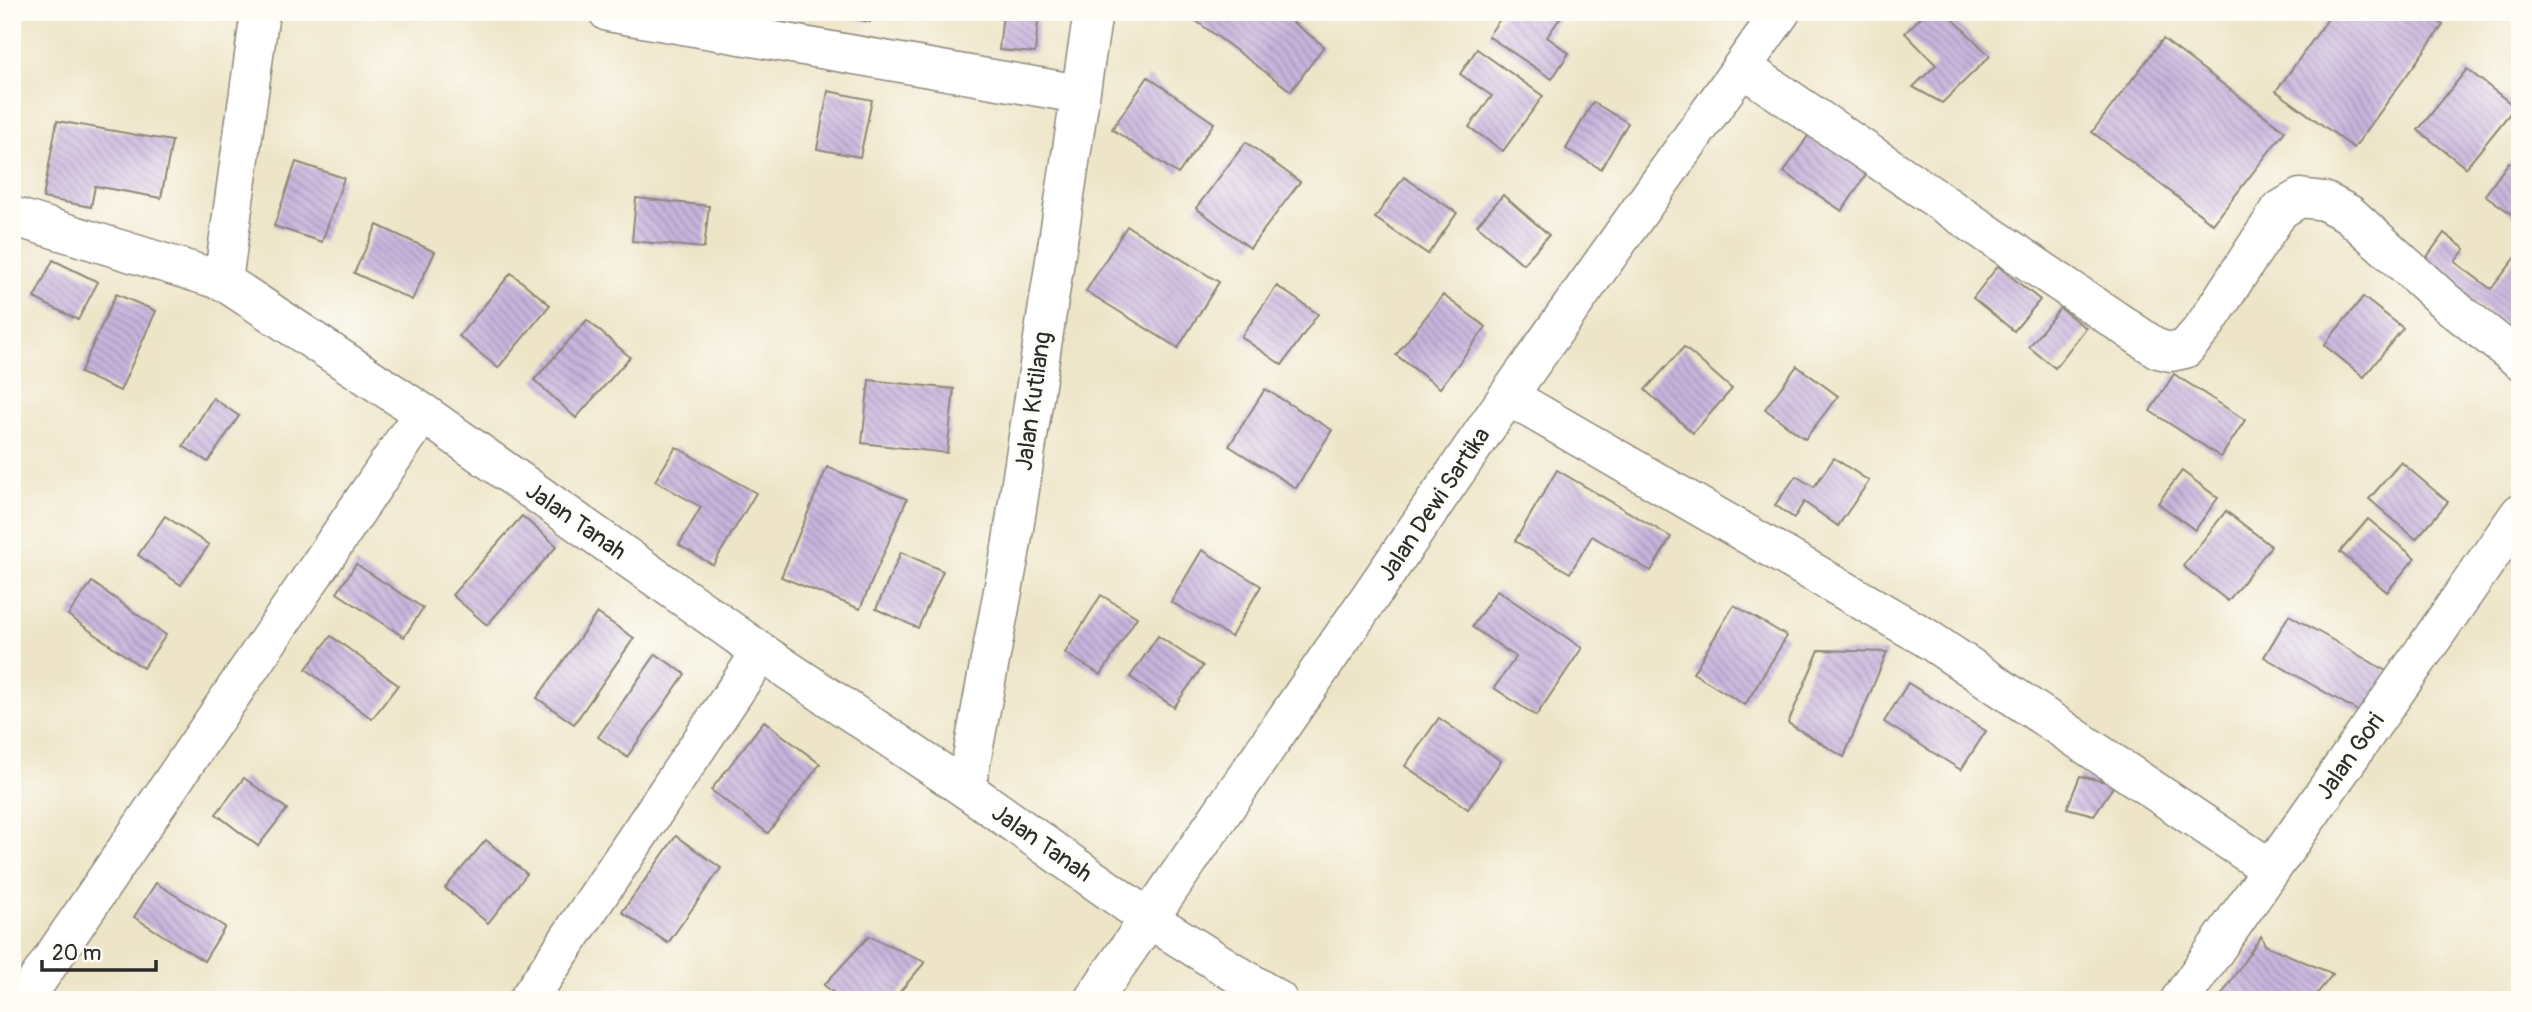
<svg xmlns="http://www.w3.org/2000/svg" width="2532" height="1012" font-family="Pangolin,sans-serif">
  <defs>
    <pattern id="building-back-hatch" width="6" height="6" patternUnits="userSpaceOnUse" patternTransform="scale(1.75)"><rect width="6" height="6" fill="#c9b4dd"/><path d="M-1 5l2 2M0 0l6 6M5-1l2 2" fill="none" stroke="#a393b3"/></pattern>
  </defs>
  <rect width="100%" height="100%" fill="#fdfcf7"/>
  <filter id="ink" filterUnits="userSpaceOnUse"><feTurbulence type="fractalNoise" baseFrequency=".0143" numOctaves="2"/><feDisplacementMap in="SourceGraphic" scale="14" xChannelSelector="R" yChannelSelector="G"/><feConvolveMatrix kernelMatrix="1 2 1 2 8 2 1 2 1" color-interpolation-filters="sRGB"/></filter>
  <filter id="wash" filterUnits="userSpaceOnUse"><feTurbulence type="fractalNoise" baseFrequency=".00686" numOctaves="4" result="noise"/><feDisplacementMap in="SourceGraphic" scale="28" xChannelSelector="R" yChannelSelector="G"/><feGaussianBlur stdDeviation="1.57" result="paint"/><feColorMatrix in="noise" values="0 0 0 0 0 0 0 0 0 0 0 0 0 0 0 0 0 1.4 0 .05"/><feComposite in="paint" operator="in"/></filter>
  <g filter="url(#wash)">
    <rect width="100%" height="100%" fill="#eee5c8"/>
    <g id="blocks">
      <g fill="url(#building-back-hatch)">
        <path d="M835,12H872L870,22L834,15Z"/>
        <path d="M1003,12H1039L1035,53L999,50Z"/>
        <path d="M1184,12H1279L1324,46L1291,91Z"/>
        <path d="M1505,12H1523L1529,16L1532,12H1564L1547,37L1569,53L1552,79L1488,36Z"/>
        <path d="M1926,12H1946L1990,56L1942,103L1913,87L1936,65L1905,33Z"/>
        <path d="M2333,12H2424L2443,25L2354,148L2276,91Z"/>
        <path d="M2163,39L2285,131L2213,224L2092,132Z"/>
        <path d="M1477,49L1543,96L1503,151L1469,127L1492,96L1460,74Z"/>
        <path d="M2467,69L2515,107L2466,168L2418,130Z"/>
        <path d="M1148,77L1214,123L1178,174L1112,129Z"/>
        <path d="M828,91L872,100L860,157L817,149Z"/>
        <path d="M1593,102L1628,123L1601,169L1566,149Z"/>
        <path d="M57,121L172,141L161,198L95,186L91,207L43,198Z"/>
        <path d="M1810,133L1868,172L1842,211L1784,172Z"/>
        <path d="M1246,142L1300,182L1250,248L1196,208Z"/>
        <path d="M296,162L344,178L322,242L274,226Z"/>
        <path d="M2509,162L2520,170V220L2485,195Z"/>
        <path d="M1404,177L1457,213L1428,254L1375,218Z"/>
        <path d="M1503,195L1549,235L1523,264L1477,225Z"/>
        <path d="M636,198L709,206L704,248L632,241Z"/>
        <path d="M377,225L435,252L412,300L354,273Z"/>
        <path d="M1127,226L1219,282L1178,348L1086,291Z"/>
        <path d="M2444,233L2465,249L2455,262L2491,289L2520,252V314L2509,328L2422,264Z"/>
        <path d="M53,260L98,282L78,320L34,298Z"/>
        <path d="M1998,266L2040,300L2014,331L1973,298Z"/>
        <path d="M511,273L550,305L498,368L459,336Z"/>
        <path d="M1277,286L1318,314L1282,365L1241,337Z"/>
        <path d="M116,294L156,311L120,391L80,373Z"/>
        <path d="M1443,295L1486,327L1440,388L1396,355Z"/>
        <path d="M2363,297L2403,328L2364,377L2324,345Z"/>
        <path d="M2060,308L2086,328L2055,368L2029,347Z"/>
        <path d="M587,320L630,357L576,418L534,380Z"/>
        <path d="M1684,347L1732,389L1693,433L1645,390Z"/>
        <path d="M1797,366L1838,396L1805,439L1765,409Z"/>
        <path d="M2174,374L2245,420L2221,457L2150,411Z"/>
        <path d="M869,380L954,389L947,453L862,443Z"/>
        <path d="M1265,389L1332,430L1296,488L1229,446Z"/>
        <path d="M213,398L239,416L208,462L183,446Z"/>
        <path d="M676,447L756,493L713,565L679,545L701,507L655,481Z"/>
        <path d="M1834,458L1869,481L1838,526L1804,502L1794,518L1775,505L1796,476L1814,487Z"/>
        <path d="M2401,462L2448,502L2416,539L2369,499Z"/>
        <path d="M827,467L907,499L860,609L781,577Z"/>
        <path d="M1557,470L1671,537L1651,571L1592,536L1570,573L1515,541Z"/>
        <path d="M2182,471L2218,498L2195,530L2158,503Z"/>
        <path d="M2226,511L2271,546L2228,601L2183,566Z"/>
        <path d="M165,516L209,545L181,585L138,555Z"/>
        <path d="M522,516L557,546L487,625L452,595Z"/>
        <path d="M2368,519L2415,558L2387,592L2340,552Z"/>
        <path d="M1202,550L1261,586L1231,637L1171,602Z"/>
        <path d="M901,552L943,571L918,628L876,609Z"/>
        <path d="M356,564L423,608L404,637L337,593Z"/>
        <path d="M92,582L166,635L143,668L68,615Z"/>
        <path d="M1497,590L1582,648L1536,716L1494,688L1516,657L1472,627Z"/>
        <path d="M1101,595L1137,617L1101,675L1065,653Z"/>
        <path d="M1734,605L1787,636L1745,705L1693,673Z"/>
        <path d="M597,613L634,638L574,724L537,698Z"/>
        <path d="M2289,615L2388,672L2363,714L2264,657Z"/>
        <path d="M331,636L398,685L372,719L306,669Z"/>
        <path d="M1158,636L1203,666L1174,707L1130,677Z"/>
        <path d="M1819,650L1887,652L1844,757L1788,723Z"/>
        <path d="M656,654L685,674L627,757L598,737Z"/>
        <path d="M1908,683L1986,731L1961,770L1884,722Z"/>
        <path d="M1439,718L1501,761L1468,809L1405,766Z"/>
        <path d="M764,721L820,764L768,833L711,790Z"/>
        <path d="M2080,776L2115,784L2094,815L2067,808Z"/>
        <path d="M244,778L287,809L258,846L216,814Z"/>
        <path d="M676,836L721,868L668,943L622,912Z"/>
        <path d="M486,840L527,874L488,923L445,888Z"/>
        <path d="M156,883L225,927L204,961L134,917Z"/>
        <path d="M869,936L925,962L893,1000H842L824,985Z"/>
        <path d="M2261,936L2265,945L2333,974L2312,1000H2218Z"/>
      </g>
    </g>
  </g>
  <g filter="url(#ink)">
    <use href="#blocks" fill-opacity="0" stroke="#8c887a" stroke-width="2"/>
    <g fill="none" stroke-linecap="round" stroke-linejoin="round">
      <defs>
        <g id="minor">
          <path d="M260,12L223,281L423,413L761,652L966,789L1149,919L1278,1000"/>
          <path d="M608,12L1079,94"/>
          <path d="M1743,68L2158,349L2171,352L2185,349L2203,328L2280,210L2300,198L2324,201L2349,214L2447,303L2520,360"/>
          <path d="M12,216L223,281"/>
          <path d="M1508,396L1925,637L2271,869"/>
          <path d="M966,789L1011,548L1093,12"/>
          <path d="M24,1000L423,413"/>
          <path d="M528,1000L761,652"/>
          <path d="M2180,1000L2520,513"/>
        </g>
        <path id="major" d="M1093,1000L1508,396L1781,12"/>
      </defs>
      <use href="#minor" stroke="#8c887a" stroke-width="41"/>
      <use href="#major" stroke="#8c887a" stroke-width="41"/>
      <use href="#minor" stroke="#fff" stroke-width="38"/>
      <use href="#major" stroke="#fff" stroke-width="38"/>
    </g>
  </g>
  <g text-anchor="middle" stroke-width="5" stroke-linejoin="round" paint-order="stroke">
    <g font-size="24" fill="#2b2b2b" stroke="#fdfcf7">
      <text transform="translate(1033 401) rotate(-82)" y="8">Jalan Kutilang</text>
      <text transform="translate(1434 504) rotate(-56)" y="8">Jalan Dewi Sartika</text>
      <text transform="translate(576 521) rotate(35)" y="8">Jalan Tanah</text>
      <text transform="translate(2350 756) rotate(-55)" y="8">Jalan Gori</text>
      <text transform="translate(1042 843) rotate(35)" y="8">Jalan Tanah</text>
    </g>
  </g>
  <rect width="2532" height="1012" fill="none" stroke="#fdfcf7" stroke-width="42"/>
  <path d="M42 960v10h114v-10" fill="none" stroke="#2b2b2b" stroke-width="3.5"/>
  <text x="52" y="960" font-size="21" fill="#2b2b2b" stroke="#fdfcf7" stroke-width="5" paint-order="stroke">20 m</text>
</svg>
